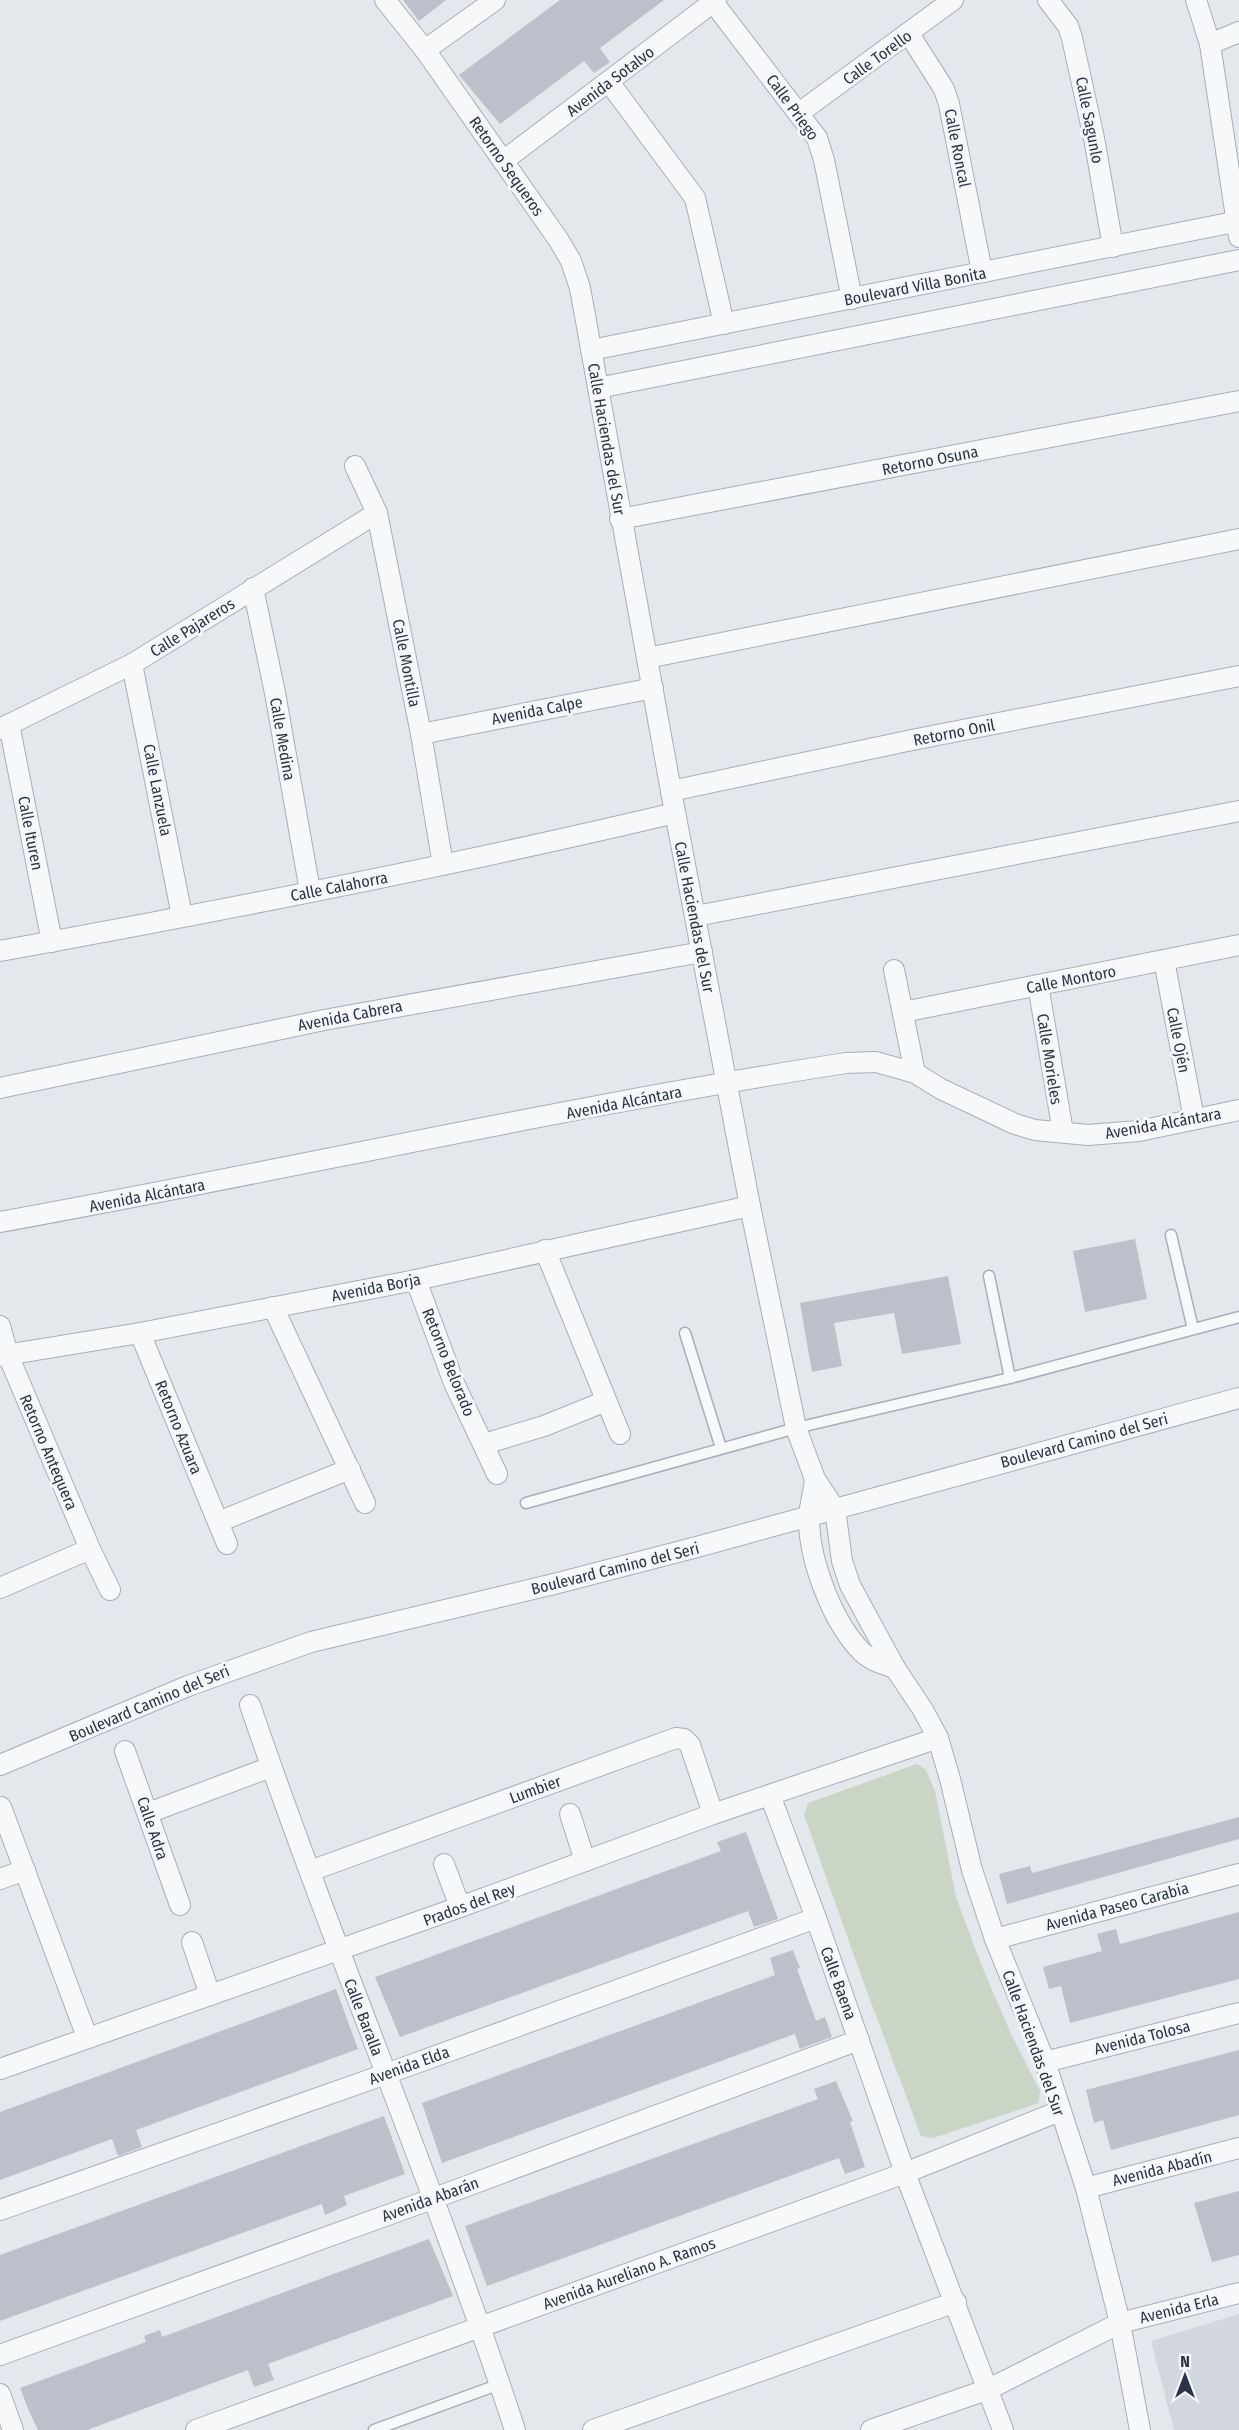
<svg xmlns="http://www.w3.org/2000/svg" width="1239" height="2430" font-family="'Fira Sans Condensed',sans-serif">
  <rect width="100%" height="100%" fill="#e4e7ec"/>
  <path fill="#d2d6de" d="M1239,2314V2430H1174L1151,2341Z"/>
  <path fill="#c9d6c5" d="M917,1764L926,1770L935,1791L956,1897L981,1964L1011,2034L1040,2091L1039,2103L933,2138L921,2136L863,1981L804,1815L808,1803Z"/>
  <g fill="#bbc0ca">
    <path d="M403,0H446L419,21Z"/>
    <path d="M560,0H664L600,48L610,62L594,73L584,61L500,124L459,75Z"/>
    <path d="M1135,1239L1147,1299L1085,1312L1073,1251Z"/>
    <path d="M948,1276L961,1344L902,1354L894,1313L834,1323L842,1366L812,1372L800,1303Z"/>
    <path d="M1239,1817V1839L1007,1904L999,1874L1030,1866L1032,1873Z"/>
    <path d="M746,1832L778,1919L754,1927L748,1911L400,2037L375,1977L721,1851L717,1842Z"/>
    <path d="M1239,1912V1979L1070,2023L1061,1986L1049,1989L1043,1967L1102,1951L1097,1934L1116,1929L1120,1944Z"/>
    <path d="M793,1950L800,1968L797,1969L816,2021L825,2017L832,2037L800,2049L795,2034L442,2163L422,2103L775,1975L770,1958Z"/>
    <path d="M336,1989L358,2049L136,2130L142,2147L118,2156L112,2139L0,2180V2112Z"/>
    <path d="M1239,2050V2115L1111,2150L1103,2120L1094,2123L1086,2090Z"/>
    <path d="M836,2081L853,2121L850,2122L865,2167L845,2174L839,2158L487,2286L465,2226L818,2099L814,2089Z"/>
    <path d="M384,2116L405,2174L344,2196L347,2205L325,2215L322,2204L0,2321V2255Z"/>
    <path d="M1239,2191V2255L1212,2262L1194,2203Z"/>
    <path d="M429,2239L453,2296L268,2364L274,2380L254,2387L248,2370L87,2430H38L29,2411L20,2388L146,2342L144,2336L160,2330L162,2337Z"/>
  </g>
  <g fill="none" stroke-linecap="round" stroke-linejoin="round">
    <defs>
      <g id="service">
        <path d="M1171,1235L1193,1329"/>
        <path d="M989,1276L1010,1378"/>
        <path d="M685,1333L721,1448"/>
        <path d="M526,1503L796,1428L1010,1378L1239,1317"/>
        <path d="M374,2430L500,2384"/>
      </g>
      <g id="minor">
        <path d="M385,0L425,50L558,239L571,261L580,288L671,791L750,1206L796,1428L815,1479L835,1509L842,1561L850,1585L895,1668L923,1710L938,1738L950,1779L972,1870L995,1939L1045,2062L1086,2188L1120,2323L1140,2430"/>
        <path d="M1048,0L1068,26L1072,38L1094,138L1113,247"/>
        <path d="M1196,0L1210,44L1239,237"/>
        <path d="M713,2L817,138L824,160L852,299"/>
        <path d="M909,34L944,89L949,104L982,272"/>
        <path d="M1210,44L1239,32"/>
        <path d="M425,50L495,0"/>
        <path d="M609,82L695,198L724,324"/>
        <path d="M799,113L953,0"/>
        <path d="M503,161L716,0"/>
        <path d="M591,350L1239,221"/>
        <path d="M598,388L1239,260"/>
        <path d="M355,466L377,513L421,734L443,865"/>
        <path d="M620,519L1239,401"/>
        <path d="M253,588L275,693L310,891"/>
        <path d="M647,658L1239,539"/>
        <path d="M132,664L182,916"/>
        <path d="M9,724L52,942"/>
        <path d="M0,729L132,664L377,513"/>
        <path d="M421,734L653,688"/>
        <path d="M671,791L912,740L1239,676"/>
        <path d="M696,916L1239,811"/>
        <path d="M0,951C226,910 452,866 675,813"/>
        <path d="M1164,960L1194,1119"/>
        <path d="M894,970L915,1073"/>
        <path d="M1038,985L1063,1132"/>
        <path d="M903,1012L1239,945"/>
        <path d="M0,1088L324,1020L702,952"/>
        <path d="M0,1222C282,1171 562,1107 846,1063L876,1062L915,1073L941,1089L1015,1124L1035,1130L1088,1135L1139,1131L1239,1110"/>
        <path d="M545,1250L620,1434"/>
        <path d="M416,1280L454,1383L497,1474"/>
        <path d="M273,1307L365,1503"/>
        <path d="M0,1326L8,1355L90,1549L110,1590"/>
        <path d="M140,1333L227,1544"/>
        <path d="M0,1356L140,1333L416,1280L750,1206"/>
        <path d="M484,1444L544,1426L606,1401"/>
        <path d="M815,1479C814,1491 810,1504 809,1516C808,1558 832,1622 862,1652C871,1661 883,1664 895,1668"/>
        <path d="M218,1522L350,1469"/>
        <path d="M0,1588L90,1549"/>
        <path d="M250,1705C333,1948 435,2186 515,2430"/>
        <path d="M125,1751L180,1905"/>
        <path d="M0,1765L188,1686L311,1642L558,1583L697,1547L1239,1398"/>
        <path d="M770,1795L816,1918L905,2173L1003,2430"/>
        <path d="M1,1807L87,2037"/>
        <path d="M148,1813L271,1767"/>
        <path d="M570,1814L585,1861"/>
        <path d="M444,1864L460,1907"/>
        <path d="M310,1871L676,1738L684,1739L690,1745L713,1814"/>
        <path d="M0,1879L25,1870"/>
        <path d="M995,1939L1239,1874"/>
        <path d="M192,1942L210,1995"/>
        <path d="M1045,2062L1239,2013"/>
        <path d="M0,2069L460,1907L713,1814L938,1738"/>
        <path d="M1086,2188L1239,2148"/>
        <path d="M0,2210L386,2074L816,1918"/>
        <path d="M0,2355L432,2199L859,2040"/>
        <path d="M0,2394L13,2430"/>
        <path d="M196,2430L905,2173L1060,2111"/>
        <path d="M593,2430L956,2302"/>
        <path d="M871,2430L989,2389L1120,2323L1239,2293"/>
      </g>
    </defs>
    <use href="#service" stroke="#a9aeb7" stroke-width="13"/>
    <use href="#minor" stroke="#a9aeb7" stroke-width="22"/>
    <use href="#service" stroke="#f7f8fa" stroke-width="10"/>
    <use href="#minor" stroke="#f7f8fa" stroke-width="20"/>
  </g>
  <g text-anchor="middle" stroke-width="6" stroke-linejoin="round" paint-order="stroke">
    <g font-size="16" fill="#2b3445" stroke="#f4f6f9">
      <text transform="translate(877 57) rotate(-36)" y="6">Calle Torello</text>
      <text transform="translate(610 81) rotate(-37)" y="6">Avenida Sotalvo</text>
      <text transform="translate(793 107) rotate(54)" y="6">Calle Priego</text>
      <text transform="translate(1090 120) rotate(79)" y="6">Calle Sagunlo</text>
      <text transform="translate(958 148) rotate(79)" y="6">Calle Roncal</text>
      <text transform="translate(507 166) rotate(55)" y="6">Retorno Sequeros</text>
      <text transform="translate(915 286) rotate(-11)" y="6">Boulevard Villa Bonita</text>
      <text transform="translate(607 439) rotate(80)" y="6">Calle Haciendas del Sur</text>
      <text transform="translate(930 460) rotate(-11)" y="6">Retorno Osuna</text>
      <text transform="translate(192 627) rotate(-32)" y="6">Calle Pajareros</text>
      <text transform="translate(407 663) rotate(79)" y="6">Calle Montilla</text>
      <text transform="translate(537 710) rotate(-11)" y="6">Avenida Calpe</text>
      <text transform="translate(954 732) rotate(-11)" y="6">Retorno Onil</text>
      <text transform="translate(283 739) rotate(80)" y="6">Calle Medina</text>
      <text transform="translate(158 790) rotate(79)" y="6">Calle Lanzuela</text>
      <text transform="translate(31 833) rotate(79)" y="6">Calle Ituren</text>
      <text transform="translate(339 886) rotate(-11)" y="6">Calle Calahorra</text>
      <text transform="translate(695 917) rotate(79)" y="6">Calle Haciendas del Sur</text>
      <text transform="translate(1071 979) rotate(-11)" y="6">Calle Montoro</text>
      <text transform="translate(350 1015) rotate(-11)" y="6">Avenida Cabrera</text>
      <text transform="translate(1179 1040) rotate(79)" y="6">Calle Ojén</text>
      <text transform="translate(1050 1059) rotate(81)" y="6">Calle Morieles</text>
      <text transform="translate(624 1102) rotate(-11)" y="6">Avenida Alcántara</text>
      <text transform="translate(1163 1123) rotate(-10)" y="6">Avenida Alcántara</text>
      <text transform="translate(147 1195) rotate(-11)" y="6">Avenida Alcántara</text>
      <text transform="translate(376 1287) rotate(-11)" y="6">Avenida Borja</text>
      <text transform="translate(449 1362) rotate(68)" y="6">Retorno Belorado</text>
      <text transform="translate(179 1427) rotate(68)" y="6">Retorno Azuara</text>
      <text transform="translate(1084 1440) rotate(-15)" y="6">Boulevard Camino del Seri</text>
      <text transform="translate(49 1452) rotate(67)" y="6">Retorno Antequera</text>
      <text transform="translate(615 1568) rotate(-14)" y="6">Boulevard Camino del Seri</text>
      <text transform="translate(149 1703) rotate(-23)" y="6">Boulevard Camino del Seri</text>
      <text transform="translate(535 1789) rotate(-20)" y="6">Lumbier</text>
      <text transform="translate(153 1828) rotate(71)" y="6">Calle Adra</text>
      <text transform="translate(469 1904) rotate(-20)" y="6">Prados del Rey</text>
      <text transform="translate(1117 1906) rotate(-15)" y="6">Avenida Paseo Carabia</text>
      <text transform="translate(839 1983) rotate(70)" y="6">Calle Baena</text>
      <text transform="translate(364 2017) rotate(69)" y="6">Calle Baralla</text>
      <text transform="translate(1142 2037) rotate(-14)" y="6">Avenida Tolosa</text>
      <text transform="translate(1034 2043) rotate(70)" y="6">Calle Haciendas del Sur</text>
      <text transform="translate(409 2065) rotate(-20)" y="6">Avenida Elda</text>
      <text transform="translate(1162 2168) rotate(-14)" y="6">Avenida Abadín</text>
      <text transform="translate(430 2199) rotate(-20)" y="6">Avenida Abarán</text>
      <text transform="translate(629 2273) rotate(-20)" y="6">Avenida Aureliano A. Ramos</text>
      <text transform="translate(1179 2308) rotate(-14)" y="6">Avenida Erla</text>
    </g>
  </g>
  <g transform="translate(1185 2376)" stroke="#f4f6f9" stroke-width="4.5" paint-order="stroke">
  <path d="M0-4.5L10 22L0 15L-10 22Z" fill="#2b3445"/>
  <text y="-9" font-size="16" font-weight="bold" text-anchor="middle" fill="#2b3445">N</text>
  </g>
</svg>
